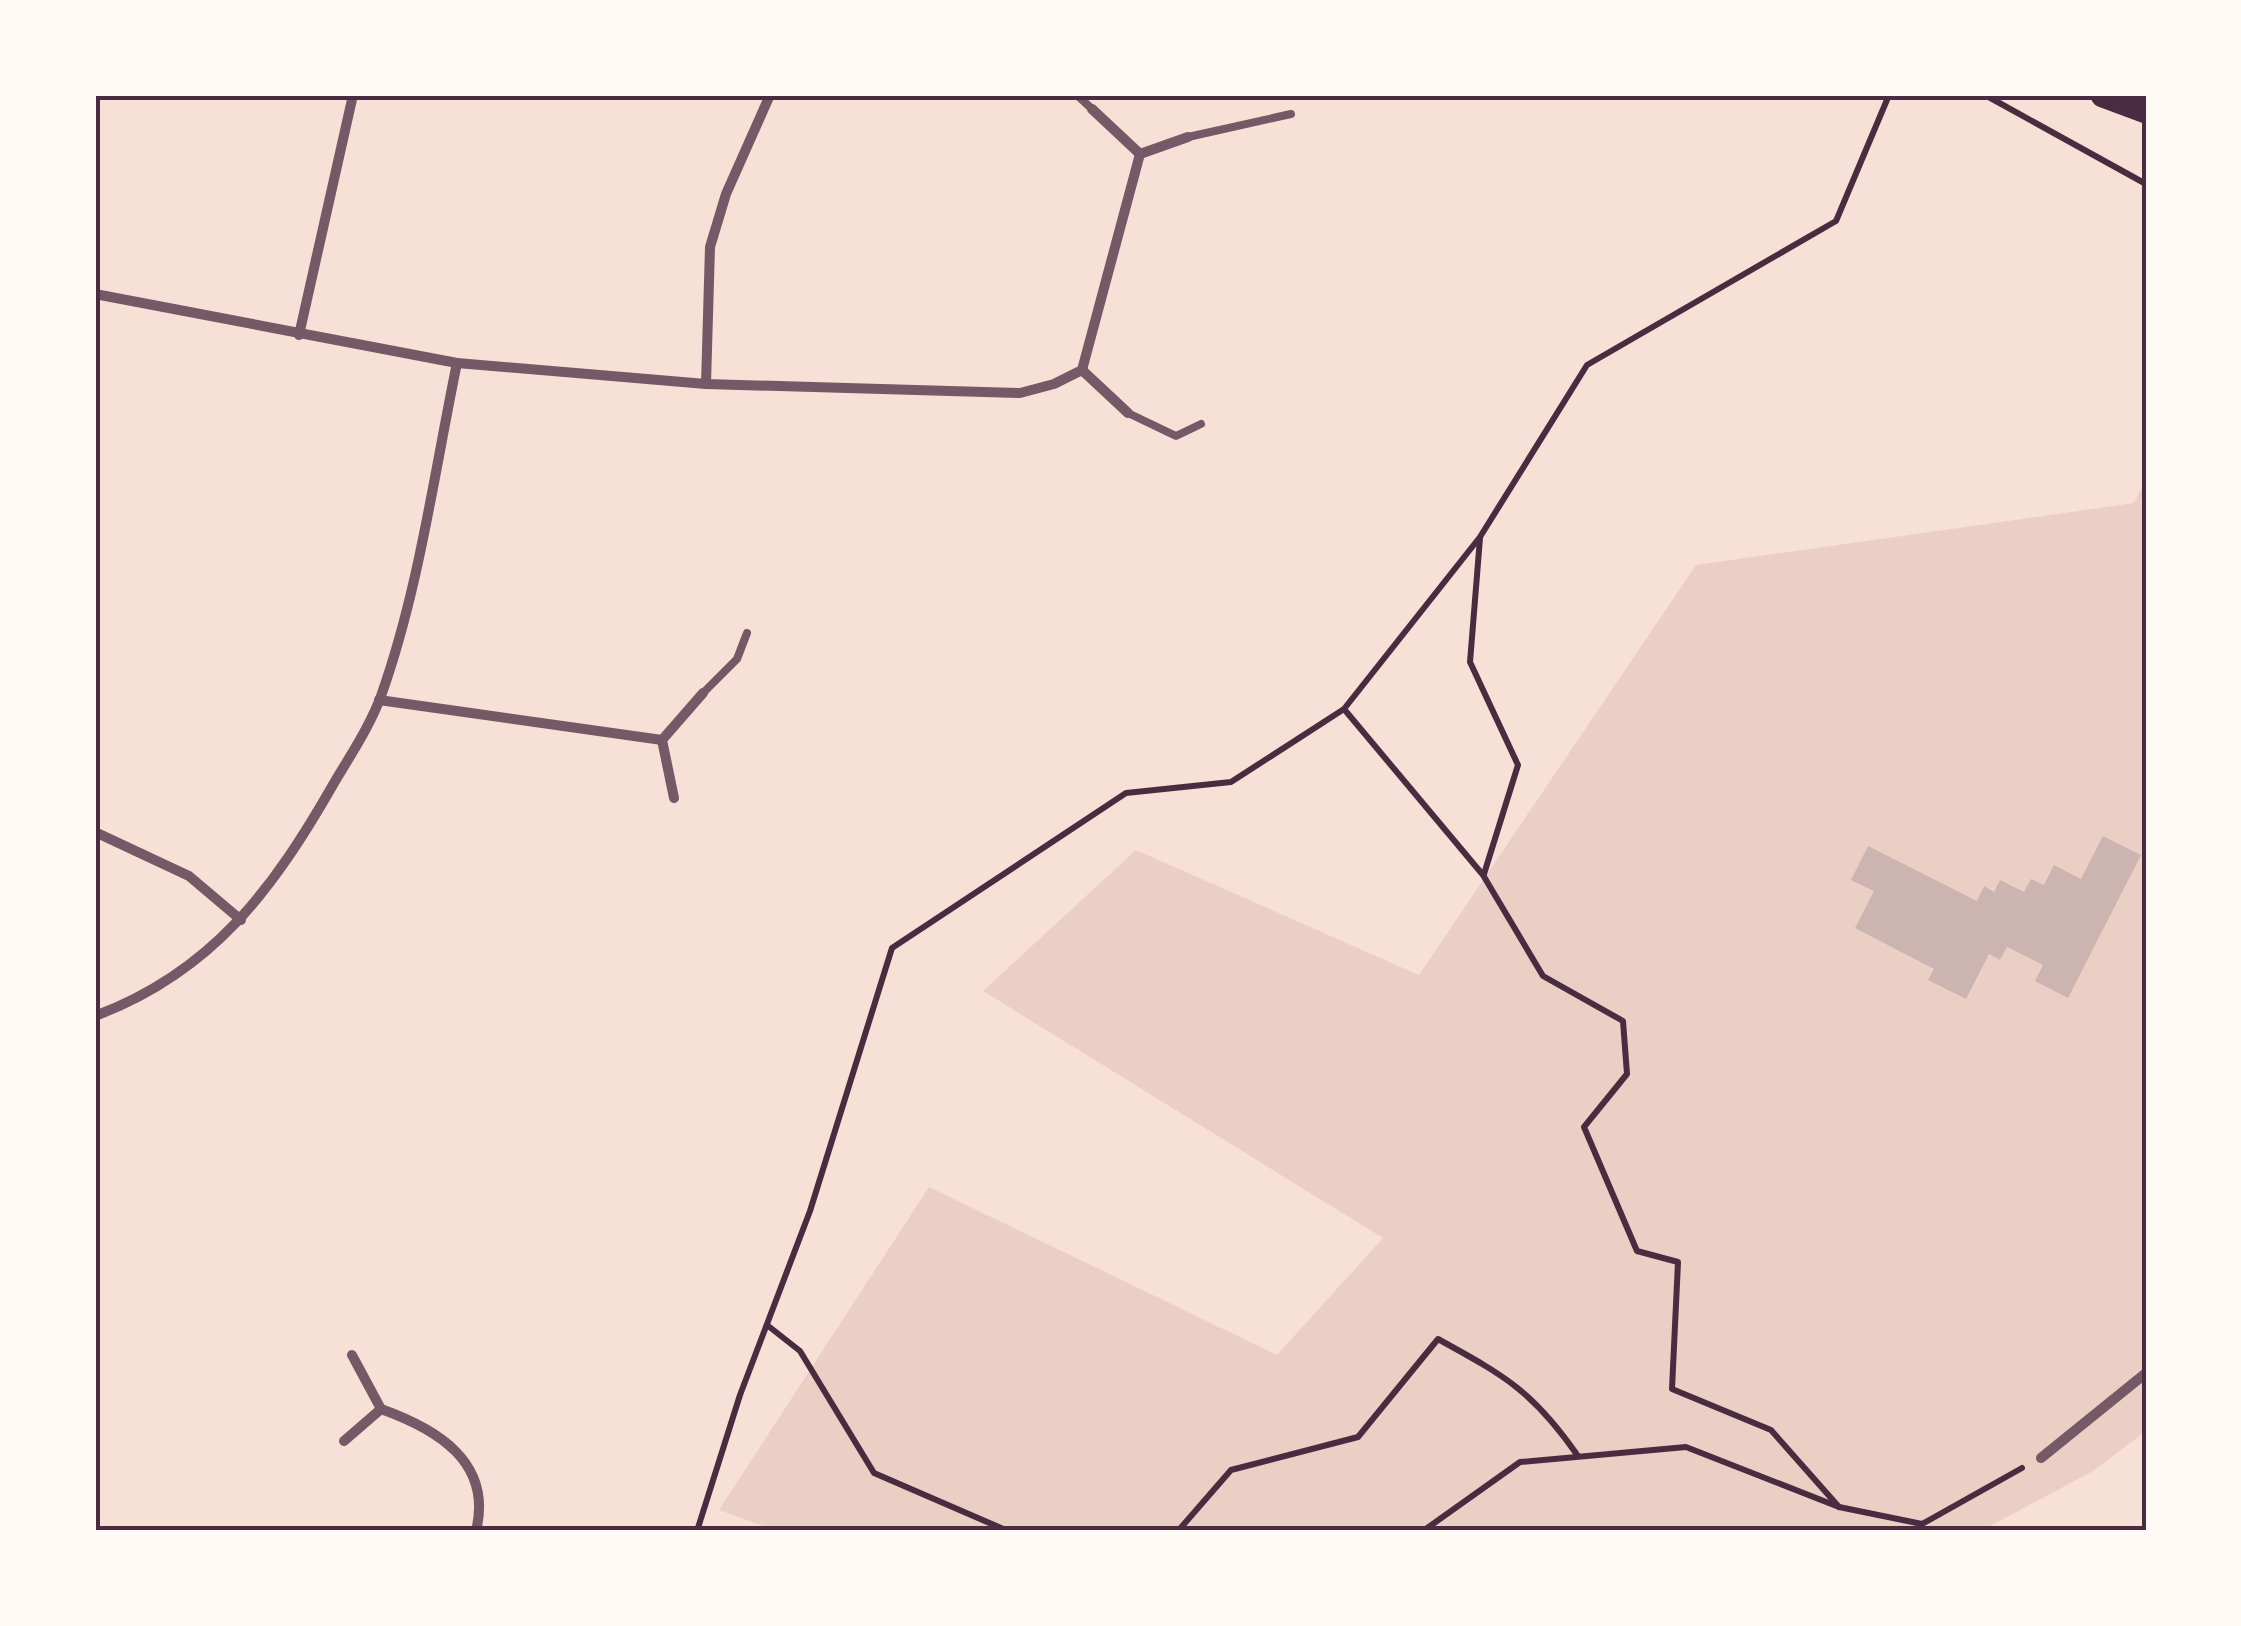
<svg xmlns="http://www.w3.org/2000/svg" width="2241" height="1626" font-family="Figtree,sans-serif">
  <rect width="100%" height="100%" fill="#f7e1d7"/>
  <path fill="#ebcfc5" d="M2146,479V1431L2093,1471L1981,1531H777L719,1510L929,1187L1277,1355L1383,1238L983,991L1136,850L1419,975L1696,565L2134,503Z"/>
  <path fill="#ccb4b1" d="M2103,836L2141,855L2068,998L2035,981L2043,965L2007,947L2000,960L1989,954L1966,999L1928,980L1934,969L1855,928L1874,891L1851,880L1868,846L1977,901L1984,886L1994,892L2000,880L2024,892L2031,879L2044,885L2054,865L2081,879Z"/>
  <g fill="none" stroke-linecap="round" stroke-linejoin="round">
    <g stroke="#4a2c40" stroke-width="6">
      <path d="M1985,95L2146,184"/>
      <path d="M1480,538L1470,662L1518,765L1484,874"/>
      <path d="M1344,709L1483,875L1543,976L1623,1021L1627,1074L1584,1127L1637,1251L1678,1262L1672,1389L1771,1430L1839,1507"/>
      <path d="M767,1325L800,1351L874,1473L1008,1531"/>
      <path d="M697,1531L740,1395L810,1211L892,948L1126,793L1231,782L1344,709L1480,537L1587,365L1836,221L1889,95"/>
      <path d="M1178,1531L1231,1470L1358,1437L1438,1339C1505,1376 1533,1391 1578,1456"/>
      <path d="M1423,1531L1520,1462L1686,1447L1839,1507L1922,1524L2022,1468"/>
    </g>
    <g stroke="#755966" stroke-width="8">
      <path d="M1077,95L1092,109"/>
      <path d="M1188,137L1291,114"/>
      <path d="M1128,413L1176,436L1201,424"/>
      <path d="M703,693L737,659L747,633"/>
    </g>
    <g stroke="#755966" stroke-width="10">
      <path d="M1092,109L1140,154L1188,137"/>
      <path d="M95,294L457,363L706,384L1020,393L1054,384L1082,370L1140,154"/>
      <path d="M299,335L353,95"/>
      <path d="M1082,370L1128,413"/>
      <path d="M706,384L710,247L726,194L770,95"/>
      <path d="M379,700L662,740"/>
      <path d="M674,798L662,740L703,693"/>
      <path d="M95,832L189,876L241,920"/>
      <path d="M95,1016C213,972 274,888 334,783C350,756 370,726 381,696C419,589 434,474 457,363"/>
      <path d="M352,1355L381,1409C437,1429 493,1462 476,1531"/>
      <path d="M344,1441L381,1409"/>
      <path d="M2041,1458L2146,1373"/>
    </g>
    <path stroke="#4a2c40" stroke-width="25" d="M2103,95L2146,111"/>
  </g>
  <rect width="2241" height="1626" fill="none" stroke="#fffaf5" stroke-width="195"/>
  <rect x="98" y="98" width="2046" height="1430" fill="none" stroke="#4a2c40" stroke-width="4"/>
</svg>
